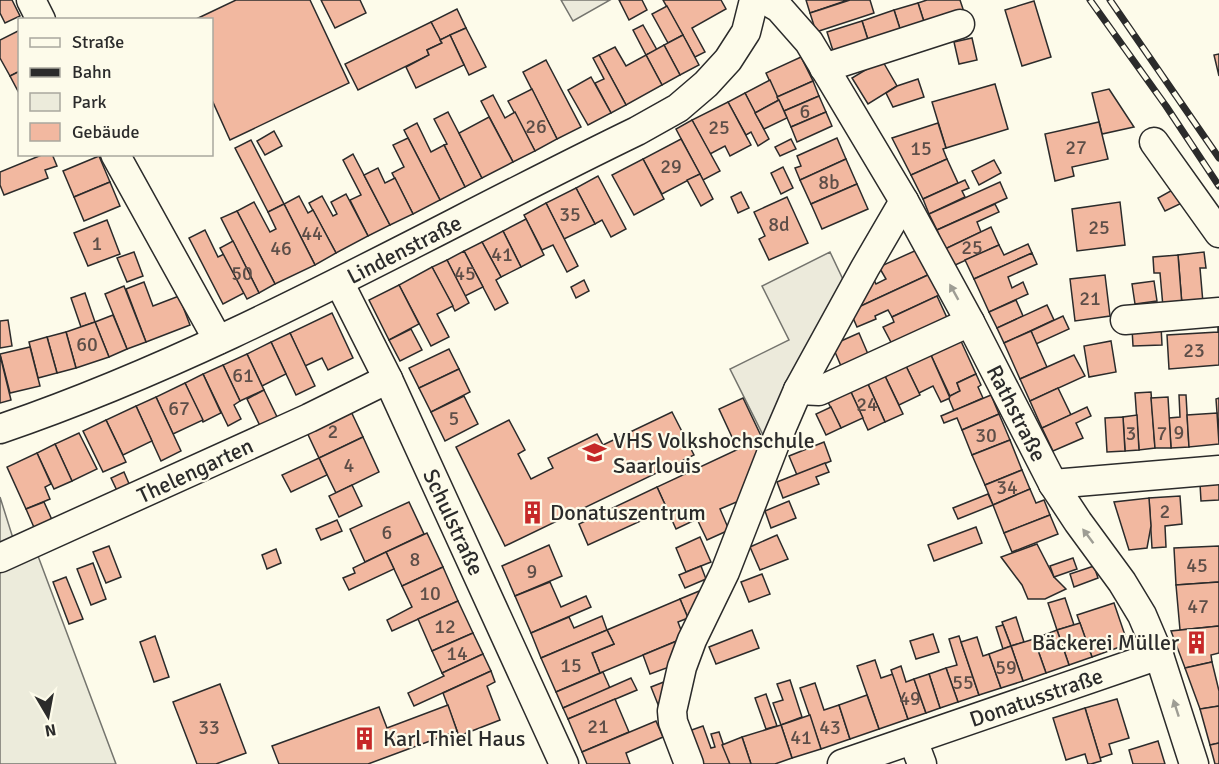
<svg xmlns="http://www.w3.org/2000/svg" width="1219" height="764" font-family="Signika,sans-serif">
  <rect width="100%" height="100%" fill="#fdfbea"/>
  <path fill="#ecebdb" stroke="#74746e" stroke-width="1.5" d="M38,556L116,764H0V570Z"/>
  <g fill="#eceadb" stroke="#74746e" stroke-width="1.5">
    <path d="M561,0H610L573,21Z"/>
    <path d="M830,252L848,290L766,441L730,369L789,340L762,286Z"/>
    <path d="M0,497L17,551L0,552Z"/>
  </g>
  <g fill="#f2b8a0" stroke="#2b2b2b" stroke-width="1.5">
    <path d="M0,0H12L20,16L5,23L0,13Z"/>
    <path d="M236,0H310L349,83L230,140L212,100V20H194Z"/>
    <path d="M321,0H360L366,13L335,28Z"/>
    <path d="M619,0H642L647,10L629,20Z"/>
    <path d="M663,0H721L726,9L692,28L705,52L695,57Z"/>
    <path d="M806,0H848L810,13Z"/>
    <path d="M850,0H870L874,13L816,32L810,13Z"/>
    <path d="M927,0H960L965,15L926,28L918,3Z"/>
    <path d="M1034,1L1051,57L1022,66L1005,10Z"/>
    <path d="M918,3L926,28L902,35L894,10Z"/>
    <path d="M667,6L683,35L668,43L652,14Z"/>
    <path d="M457,9L466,28L440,40L431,22Z"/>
    <path d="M894,10L902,35L870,46L862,21Z"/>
    <path d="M862,21L870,46L835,57L827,32Z"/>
    <path d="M431,22L442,43L427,50L429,55L358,90L345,64Z"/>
    <path d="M643,25L657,50L646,55L633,30Z"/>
    <path d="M466,28L486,67L469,75L450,35Z"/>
    <path d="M20,30V71L10,76L0,58V40Z"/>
    <path d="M450,35L464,65L416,88L406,67L429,55L427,50L442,43L440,40Z"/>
    <path d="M683,35L699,65L680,75L664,45Z"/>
    <path d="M972,38L977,60L959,64L954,42Z"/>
    <path d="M664,45L680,75L662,85L646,55Z"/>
    <path d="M615,47L626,66L646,55L662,85L626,105L599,55Z"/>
    <path d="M1219,54V76L1214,55Z"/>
    <path d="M599,55L626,105L611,113L595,83L604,79L593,58Z"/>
    <path d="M801,57L813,81L777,97L766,73Z"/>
    <path d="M546,60L581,127L557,139L523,72Z"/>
    <path d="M882,60L897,86L868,104L852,78Z"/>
    <path d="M20,71V95L10,76Z"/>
    <path d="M591,77L611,113L588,125L568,90Z"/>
    <path d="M918,79L924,97L893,107L886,93L897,86Z"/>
    <path d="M770,80L779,100L755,113L745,93Z"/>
    <path d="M813,81L819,96L784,111L777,97Z"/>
    <path d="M995,84L1008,129L946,148L932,102Z"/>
    <path d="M532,89L557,139L535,151L508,101Z"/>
    <path d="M1109,89L1134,127L1102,134L1092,93Z"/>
    <path d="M745,93L769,139L758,146L751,132L746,135L728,102Z"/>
    <path d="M493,95L505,118L515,112L535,151L513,162L481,101Z"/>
    <path d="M819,96L826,112L791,127L784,111Z"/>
    <path d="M779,100L787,118L764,129L755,113Z"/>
    <path d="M728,102L751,145L730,156L725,146L710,154L692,120Z"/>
    <path d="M448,112L482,178L465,187L444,145L447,144L434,119Z"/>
    <path d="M826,112L832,126L797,142L791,127Z"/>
    <path d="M489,117L513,162L482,178L459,133Z"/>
    <path d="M692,120L720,171L703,180L676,129Z"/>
    <path d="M1099,122L1108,159L1072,167L1074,176L1055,181L1045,134Z"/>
    <path d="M417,123L431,152L444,145L465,187L440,200L404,130Z"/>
    <path d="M938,123L946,148L943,149L947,159L911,175L892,138Z"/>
    <path d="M274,131L282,146L265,155L257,141Z"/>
    <path d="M408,138L440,200L413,214L392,173L404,167L393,145Z"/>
    <path d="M837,138L846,159L800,180L795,168L801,166L797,156Z"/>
    <path d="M681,139L700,174L662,194L643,159Z"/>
    <path d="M791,139L796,149L780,156L775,147Z"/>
    <path d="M251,140L284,204L268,212L235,148Z"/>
    <path d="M44,154H52L57,166L45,170L48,178L4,195L0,185V172Z"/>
    <path d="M353,154L390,225L368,236L350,200L361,195L343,160Z"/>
    <path d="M99,156L110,182L74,197L63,171Z"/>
    <path d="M643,159L664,199L634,215L612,175Z"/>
    <path d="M846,159L857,184L811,204L800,180Z"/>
    <path d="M947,159L958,183L923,199L911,175Z"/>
    <path d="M994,160L1001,173L979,185L972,171Z"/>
    <path d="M783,167L793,188L781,194L771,173Z"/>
    <path d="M378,168L385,183L395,178L413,214L390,225L364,175Z"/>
    <path d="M700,174L713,199L701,206L687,180Z"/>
    <path d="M598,176L626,229L611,237L602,220L595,224L576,188Z"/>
    <path d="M965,180L969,188L962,191L965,197L929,214L923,199Z"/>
    <path d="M110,182L120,206L84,221L74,197Z"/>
    <path d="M1000,182L1007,198L937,230L929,214Z"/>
    <path d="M857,184L868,209L822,229L811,204Z"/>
    <path d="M576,188L595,224L564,239L546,203Z"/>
    <path d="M1176,188L1184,202L1165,211L1158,198Z"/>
    <path d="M741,192L749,208L738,213L731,197Z"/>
    <path d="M346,194L368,236L336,253L309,203L322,196L333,216L337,214L331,202Z"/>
    <path d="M299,196L308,213L313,210L336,253L315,265L284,204Z"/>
    <path d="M787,197L808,243L769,260L759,239L765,236L754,212Z"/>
    <path d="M254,202L270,232L276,229L268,212L284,204L315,265L275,284L237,211Z"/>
    <path d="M1120,202L1125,245L1077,251L1072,209Z"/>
    <path d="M546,203L578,266L567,272L553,245L542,250L524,215Z"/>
    <path d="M995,204L999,212L977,222L981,232L945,249L937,230Z"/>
    <path d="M237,211L275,284L259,293L221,218Z"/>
    <path d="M526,219L544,255L521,267L503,231Z"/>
    <path d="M107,220L120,254L88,266L74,233Z"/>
    <path d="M991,227L999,245L953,266L945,249Z"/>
    <path d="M205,230L218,257L224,254L244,293L223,304L189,238Z"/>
    <path d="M503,231L521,267L501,277L482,242Z"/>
    <path d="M233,241L259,293L247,299L220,248Z"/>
    <path d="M482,242L501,277L496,280L508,303L495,310L464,251Z"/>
    <path d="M1028,244L1032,253L974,279L965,260L999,245L1004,255Z"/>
    <path d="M919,249L930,274L850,311L872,276L876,284L886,279L879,267Z"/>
    <path d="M464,251L483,287L465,296L447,260Z"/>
    <path d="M134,252L143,276L127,282L117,258Z"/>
    <path d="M1204,252L1206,268H1200L1203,303L1182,305L1178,255Z"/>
    <path d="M1032,253L1037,264L1008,277L1012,288L1023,282L1028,294L989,312L974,279Z"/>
    <path d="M1178,255L1182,305L1163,307L1160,273H1154L1153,257Z"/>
    <path d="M447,260L469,303L455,311L432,267Z"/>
    <path d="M432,267L453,306L437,314L449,337L431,346L399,285Z"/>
    <path d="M930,274L940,295L892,317L888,310L875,316L876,319L857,327L850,311Z"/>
    <path d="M1105,275L1110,316L1075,321L1070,279Z"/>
    <path d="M584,280L589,291L576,298L571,287Z"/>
    <path d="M1154,281L1157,301L1135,304L1132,284Z"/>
    <path d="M144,282L153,306L179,296L190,325L146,342L126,289Z"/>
    <path d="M399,285L419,324L389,340L369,300Z"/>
    <path d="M124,286L146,342L127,349L105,294Z"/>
    <path d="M85,293L95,322L81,327L71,298Z"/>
    <path d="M937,296L948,320L893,346L883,327L894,322L892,317Z"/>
    <path d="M1016,300L1023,316L997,328L989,312Z"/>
    <path d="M1047,305L1054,320L1004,343L997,328Z"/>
    <path d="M332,313L353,358L328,370L322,358L305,366L290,333Z"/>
    <path d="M113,315L127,349L109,357L95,322Z"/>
    <path d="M1063,316L1069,329L1036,344L1031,331Z"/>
    <path d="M8,320L12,346L0,348V321Z"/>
    <path d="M95,322L109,357L76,368L66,332Z"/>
    <path d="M1218,322H1219V365L1169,369L1167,335L1218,332Z"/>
    <path d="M1161,326L1162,345L1133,346L1132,328Z"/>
    <path d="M411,329L422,350L400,361L389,340Z"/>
    <path d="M1031,331L1047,367L1020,379L1004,343Z"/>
    <path d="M66,332L76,368L57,373L47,337Z"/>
    <path d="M290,333L315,386L296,395L271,342Z"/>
    <path d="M859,333L868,354L841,366L832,345Z"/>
    <path d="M47,337L57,373L38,378L29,342Z"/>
    <path d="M960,339L976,374L957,383L960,391L950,396L930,353Z"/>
    <path d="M1111,341L1116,372L1089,377L1084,346Z"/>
    <path d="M271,342L286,374L262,386L247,354Z"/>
    <path d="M30,347L40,386L10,393L0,354Z"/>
    <path d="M449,349L459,369L419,388L409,368Z"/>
    <path d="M930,353L950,398L941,402L933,386L919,393L905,364Z"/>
    <path d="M247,354L264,390L240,401L223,365Z"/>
    <path d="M0,355L11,400L0,403Z"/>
    <path d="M1074,355L1085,376L1030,401L1020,379Z"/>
    <path d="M905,364L920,395L899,405L884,374Z"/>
    <path d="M223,365L240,401L234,405L241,419L228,426L203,374Z"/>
    <path d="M459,369L470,392L431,412L419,388Z"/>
    <path d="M203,374L221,413L203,422L185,383Z"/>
    <path d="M884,374L903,414L885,422L867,382Z"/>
    <path d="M976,374L981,385L978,387L983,398L954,411L949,399L950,396L960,391L957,383Z"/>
    <path d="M867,382L885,422L868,430L850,390Z"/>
    <path d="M185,383L203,420L173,434L156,397Z"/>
    <path d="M1058,388L1071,415L1042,428L1030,401Z"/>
    <path d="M264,390L280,423L263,432L247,399Z"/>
    <path d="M850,390L863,418L841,428L827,400Z"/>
    <path d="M1151,392L1155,448L1139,450L1135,393Z"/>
    <path d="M991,395L999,414L962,430L957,418L944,423L941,416Z"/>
    <path d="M1179,395H1186L1189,447L1171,448L1169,418L1180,417Z"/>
    <path d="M464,396L478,424L445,441L431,412Z"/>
    <path d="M156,397L181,451L161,461L136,406Z"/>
    <path d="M1168,397L1171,448H1155L1151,398Z"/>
    <path d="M743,398L762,438L738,450L719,409Z"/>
    <path d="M1219,398V441L1216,399Z"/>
    <path d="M348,405L363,437L319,458L304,426Z"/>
    <path d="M136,406L152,441L123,455L106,420Z"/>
    <path d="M831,407L841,428L826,435L816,414Z"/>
    <path d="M1087,407L1091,416L1076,423L1083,438L1053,451L1042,428Z"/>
    <path d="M672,412L694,455L505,546L456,447L509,420L525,450L518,454L531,479L553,468L548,458L597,434L603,445Z"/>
    <path d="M1217,413L1219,444L1189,447L1187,415Z"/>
    <path d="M999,414L1010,440L972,455L962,430Z"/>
    <path d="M1137,415L1139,450L1125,451L1123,417Z"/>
    <path d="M1123,417L1125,451L1107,452L1105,418Z"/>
    <path d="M106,420L126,462L103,472L83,431Z"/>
    <path d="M79,433L97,469L72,481L55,444Z"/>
    <path d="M363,437L379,472L336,493L319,458Z"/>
    <path d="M762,438L739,501L720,509L729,530L707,540L697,519L676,529L657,487Z"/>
    <path d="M1010,440L1022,470L985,485L972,455Z"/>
    <path d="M824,442L831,461L797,475L789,456Z"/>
    <path d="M55,444L72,481L54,489L37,453Z"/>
    <path d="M37,453L51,484L45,487L50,499L26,509L7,467Z"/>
    <path d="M319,458L327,475L291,492L282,475Z"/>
    <path d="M825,463L829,472L816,477L819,484L783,498L777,482Z"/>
    <path d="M1022,470L1030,489L993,505L985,485Z"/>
    <path d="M124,472L133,493L121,499L111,478Z"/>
    <path d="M1219,483V500L1201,501L1200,484Z"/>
    <path d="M352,485L362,506L339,517L329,496Z"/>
    <path d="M657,487L667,509L588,545L579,524Z"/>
    <path d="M1030,489L1036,503L1044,500L1050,515L1004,533L993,505Z"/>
    <path d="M988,494L993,505L958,519L953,508Z"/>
    <path d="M1180,496L1182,524L1165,526L1166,547L1152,548L1149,498Z"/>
    <path d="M1149,498L1151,526L1147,548L1129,550L1114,502Z"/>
    <path d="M789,501L796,518L771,528L765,511Z"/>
    <path d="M44,502L57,531L39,539L26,509Z"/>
    <path d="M409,502L424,534L365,562L350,529Z"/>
    <path d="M1050,515L1058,534L1012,552L1004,533Z"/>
    <path d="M337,520L342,531L321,540L316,529Z"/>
    <path d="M976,527L982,543L934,561L928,545Z"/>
    <path d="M427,533L443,567L402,586L386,552Z"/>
    <path d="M777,535L788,559L760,570L750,547Z"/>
    <path d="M700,537L711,562L686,572L676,548Z"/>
    <path d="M1037,544L1054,577L1066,589L1045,599H1028L1022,585L1001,557Z"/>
    <path d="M549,545L562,576L515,596L502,566Z"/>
    <path d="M109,546L121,577L106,583L93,552Z"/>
    <path d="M1219,546V582L1176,585L1174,548Z"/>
    <path d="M276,549L281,563L267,569L262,555Z"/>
    <path d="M386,552L394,569L349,590L343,578L355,573L353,568Z"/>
    <path d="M1073,558L1077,569L1054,577L1050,566Z"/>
    <path d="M93,563L106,599L91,605L77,569Z"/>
    <path d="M701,566L706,579L685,588L679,575Z"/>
    <path d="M1094,566L1098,578L1074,587L1070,574Z"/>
    <path d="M443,567L458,601L392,631L387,620L412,607L402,586Z"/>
    <path d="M762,574L770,594L749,602L741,582Z"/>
    <path d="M66,577L83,619L69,624L53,582Z"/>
    <path d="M550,582L561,607L586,596L591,607L531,633L515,596Z"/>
    <path d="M1219,582V626L1180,630L1176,585Z"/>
    <path d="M709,587L688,618L680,599Z"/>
    <path d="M1065,598L1074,625L1057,630L1048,603Z"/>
    <path d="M680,599L688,618L678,622L684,638L600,673L592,653L614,644L607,630Z"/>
    <path d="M458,601L473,633L432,651L418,619Z"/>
    <path d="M1114,603L1128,644L1092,657L1077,615Z"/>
    <path d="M602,616L607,630L541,658L531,633L569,617L574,628Z"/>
    <path d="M1016,617L1024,642L1011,646L1002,622Z"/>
    <path d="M1080,623L1092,657L1069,665L1057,630Z"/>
    <path d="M1003,625L1011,646L1003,649L996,627Z"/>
    <path d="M1219,626V653L1211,655L1212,662L1185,668L1171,631Z"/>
    <path d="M607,630L614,644L592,653L600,673L556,692L541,658Z"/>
    <path d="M752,630L759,648L716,664L709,647Z"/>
    <path d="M1057,630L1069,665L1046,673L1034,639Z"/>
    <path d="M473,633L483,654L442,673L432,651Z"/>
    <path d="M933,634L939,652L916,659L910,641Z"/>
    <path d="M155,636L169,677L154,682L140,642Z"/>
    <path d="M959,636L979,695L958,702L946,668L957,665L949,639Z"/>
    <path d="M977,637L983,656L989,654L1001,688L979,695L961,642Z"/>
    <path d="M684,638L672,666L650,674L643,655Z"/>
    <path d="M1034,639L1046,673L1023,681L1011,646Z"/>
    <path d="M1011,646L1023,681L1001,688L989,654Z"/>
    <path d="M483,654L491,671L414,706L408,693L444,676L442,673Z"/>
    <path d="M875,660L881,678L893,674L908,719L879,729L857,666Z"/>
    <path d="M1212,662L1219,691V706L1200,709L1185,668Z"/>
    <path d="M901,666L906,682L914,679L926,713L908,719L891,670Z"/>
    <path d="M946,668L958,702L940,708L929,674Z"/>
    <path d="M491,671L495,682L487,686L500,720L459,736L443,693Z"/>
    <path d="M603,672L610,688L563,708L556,692Z"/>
    <path d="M929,674L940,708L926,713L914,679Z"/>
    <path d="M631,678L637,690L568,719L563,708Z"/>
    <path d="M674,678L659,707L651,687Z"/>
    <path d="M790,680L802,717L781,725L773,703L783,700L777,684Z"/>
    <path d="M815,683L824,710L839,705L850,739L821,749L800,688Z"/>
    <path d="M220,684L246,753L216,764H197L173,702Z"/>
    <path d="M766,694L777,726L766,729L755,698Z"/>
    <path d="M867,695L879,729L850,739L839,705Z"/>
    <path d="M615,699L629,732L582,752L568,719Z"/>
    <path d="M1117,699L1129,738L1109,744L1112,754L1100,758L1085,708Z"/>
    <path d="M448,705L457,731L368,764H279L272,746L379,707L387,728Z"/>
    <path d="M1219,706V743L1210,745L1200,709Z"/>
    <path d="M1085,708L1101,761L1091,764H1088L1085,754L1066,760L1053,718Z"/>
    <path d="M810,715L821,749L792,758L781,725Z"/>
    <path d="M656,721L663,737L626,753L630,764H587L582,752Z"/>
    <path d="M781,725L792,758L775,764H751L742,737Z"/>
    <path d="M703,726L711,748L715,747L711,734L719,732L730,764H697L686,732Z"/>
    <path d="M742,737L751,764H730L722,745Z"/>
    <path d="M1158,741L1165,764H1133L1129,750Z"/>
    <path d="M1219,743V764H1215L1210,745Z"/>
  </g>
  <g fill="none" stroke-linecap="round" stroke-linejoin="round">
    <defs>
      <g id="minor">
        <path d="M31,0L41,20"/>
        <path d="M757,0L769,2L779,8L809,42L904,201L970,322L1053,484L1078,522L1122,582L1142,615L1159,655L1194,764"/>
        <path d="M824,68L960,24"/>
        <path d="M1154,142L1219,233"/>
        <path d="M115,154L218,340"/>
        <path d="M339,282L388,379L564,764"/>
        <path d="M1125,320L1219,312"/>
        <path d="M798,390L819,391L970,322"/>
        <path d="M0,429C223,353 426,233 637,131L678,108L706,84L728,60L746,32L754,0"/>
        <path d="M1053,484L1219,470"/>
        <path d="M0,558L309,418L388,379"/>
        <path d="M913,740L922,764"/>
        <path d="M689,764L673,722L672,711L682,667L692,640L725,572L776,441L798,390L865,268L904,201"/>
        <path d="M842,764L1159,655"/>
      </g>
    </defs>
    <use href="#minor" stroke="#2b2b2b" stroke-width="31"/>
    <use href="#minor" stroke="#fdfbea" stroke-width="28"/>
    <defs>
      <g id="rail">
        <path d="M1090,0L1166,106L1219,186"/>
        <path d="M1110,0L1219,158"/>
      </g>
    </defs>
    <use href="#rail" stroke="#2b2b2b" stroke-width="7"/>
    <use href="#rail" stroke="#fdfbea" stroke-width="4.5" stroke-dasharray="14" stroke-linecap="butt"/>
  </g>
  <defs><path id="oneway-solid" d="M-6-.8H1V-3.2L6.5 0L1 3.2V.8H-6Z" transform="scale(1.5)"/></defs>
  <g fill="#9e9d94">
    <use href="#oneway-solid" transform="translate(954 292) rotate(-119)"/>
    <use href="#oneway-solid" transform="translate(1088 536) rotate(-127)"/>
    <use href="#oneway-solid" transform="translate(1176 708) rotate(-108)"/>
  </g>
  <defs>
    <symbol id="university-bare" viewBox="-9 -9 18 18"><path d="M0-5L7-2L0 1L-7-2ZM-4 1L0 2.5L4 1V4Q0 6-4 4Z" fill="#c62828" stroke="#fdfbea" stroke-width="2.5" paint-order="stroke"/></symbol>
    <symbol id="building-bare" viewBox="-9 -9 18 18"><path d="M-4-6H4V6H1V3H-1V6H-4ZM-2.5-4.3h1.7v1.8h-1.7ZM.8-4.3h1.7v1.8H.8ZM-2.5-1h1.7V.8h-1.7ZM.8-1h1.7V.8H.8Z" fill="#c62828" stroke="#fdfbea" stroke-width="2.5" paint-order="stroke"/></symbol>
  </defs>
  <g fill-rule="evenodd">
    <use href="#university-bare" x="578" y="436" width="33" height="33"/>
    <use href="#building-bare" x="516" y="496" width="33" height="33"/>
    <use href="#building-bare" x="1180" y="626" width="33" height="33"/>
    <use href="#building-bare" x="348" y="722" width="33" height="33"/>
  </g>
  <g text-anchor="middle" stroke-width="4.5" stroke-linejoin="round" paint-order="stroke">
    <g font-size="20" fill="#5d4e48">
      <text x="805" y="118">6</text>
      <text x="536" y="133">26</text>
      <text x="719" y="134">25</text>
      <text x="1076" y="154">27</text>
      <text x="921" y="155">15</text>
      <text x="671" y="173">29</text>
      <text x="829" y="189">8b</text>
      <text x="570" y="221">35</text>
      <text x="779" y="231">8d</text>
      <text x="1099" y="234">25</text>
      <text x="312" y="240">44</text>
      <text x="97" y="250">1</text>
      <text x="972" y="254">25</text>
      <text x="281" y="255">46</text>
      <text x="502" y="261">41</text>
      <text x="242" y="280">50</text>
      <text x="465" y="280">45</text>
      <text x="1090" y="305">21</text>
      <text x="87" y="351">60</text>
      <text x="1194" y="357">23</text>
      <text x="243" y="382">61</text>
      <text x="867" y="411">24</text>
      <text x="179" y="415">67</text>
      <text x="454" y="425">5</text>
      <text x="333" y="438">2</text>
      <text x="1179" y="439">9</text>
      <text x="1131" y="440">3</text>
      <text x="1162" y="440">7</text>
      <text x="986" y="442">30</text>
      <text x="349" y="472">4</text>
      <text x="1007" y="494">34</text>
      <text x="1165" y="518">2</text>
      <text x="387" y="539">6</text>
      <text x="415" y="566">8</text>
      <text x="1197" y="572">45</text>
      <text x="532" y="578">9</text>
      <text x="430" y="600">10</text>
      <text x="1198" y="613">47</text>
      <text x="445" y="633">12</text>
      <text x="457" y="660">14</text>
      <text x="571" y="672">15</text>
      <text x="1006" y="674">59</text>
      <text x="963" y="689">55</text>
      <text x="910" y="705">49</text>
      <text x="598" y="733">21</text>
      <text x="209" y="734">33</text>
      <text x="830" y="734">43</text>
      <text x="801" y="744">41</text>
    </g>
    <g font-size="22" fill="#2b2b2b" stroke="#fdfbea">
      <text transform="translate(404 249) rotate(-27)" y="8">Lindenstraße</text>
      <text transform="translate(1017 413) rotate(63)" y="8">Rathstraße</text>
      <text transform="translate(195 470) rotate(-25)" y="8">Thelengarten</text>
      <text transform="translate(454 522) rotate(65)" y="8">Schulstraße</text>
      <text transform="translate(1036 697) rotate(-19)" y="8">Donatusstraße</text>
    </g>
    <g font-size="22" fill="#2b2b2b" stroke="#fdfbea" text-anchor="start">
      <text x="613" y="448">VHS Volkshochschule<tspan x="613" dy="25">Saarlouis</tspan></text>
      <text x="550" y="520">Donatuszentrum</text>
      <text x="1179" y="650" text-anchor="end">Bäckerei Müller</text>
      <text x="383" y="746">Karl Thiel Haus</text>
    </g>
  </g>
  <rect x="18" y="18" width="195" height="138" fill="#fdfbea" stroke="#a9a89e" stroke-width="1.5"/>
  <rect x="30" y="38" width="30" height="9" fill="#fdfbea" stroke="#a9a89e" stroke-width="1.5"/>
  <text x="72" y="48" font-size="18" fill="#2b2b2b">Straße</text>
  <rect x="30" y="68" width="30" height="9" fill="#2b2b2b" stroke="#a9a89e" stroke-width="1.5"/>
  <text x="72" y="78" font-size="18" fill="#2b2b2b">Bahn</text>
  <rect x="30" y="93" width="30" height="18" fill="#ecebdb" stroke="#a9a89e" stroke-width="1.5"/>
  <text x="72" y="108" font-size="18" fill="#2b2b2b">Park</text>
  <rect x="30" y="123" width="30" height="18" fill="#f2b8a0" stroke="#a9a89e" stroke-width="1.5"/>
  <text x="72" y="138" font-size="18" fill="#2b2b2b">Gebäude</text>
  <g transform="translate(48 716) rotate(170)" stroke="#fdfbea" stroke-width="4.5" paint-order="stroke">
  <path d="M0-4.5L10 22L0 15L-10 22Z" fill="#2b2b2b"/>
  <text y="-9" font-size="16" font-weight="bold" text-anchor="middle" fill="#2b2b2b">N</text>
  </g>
</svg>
